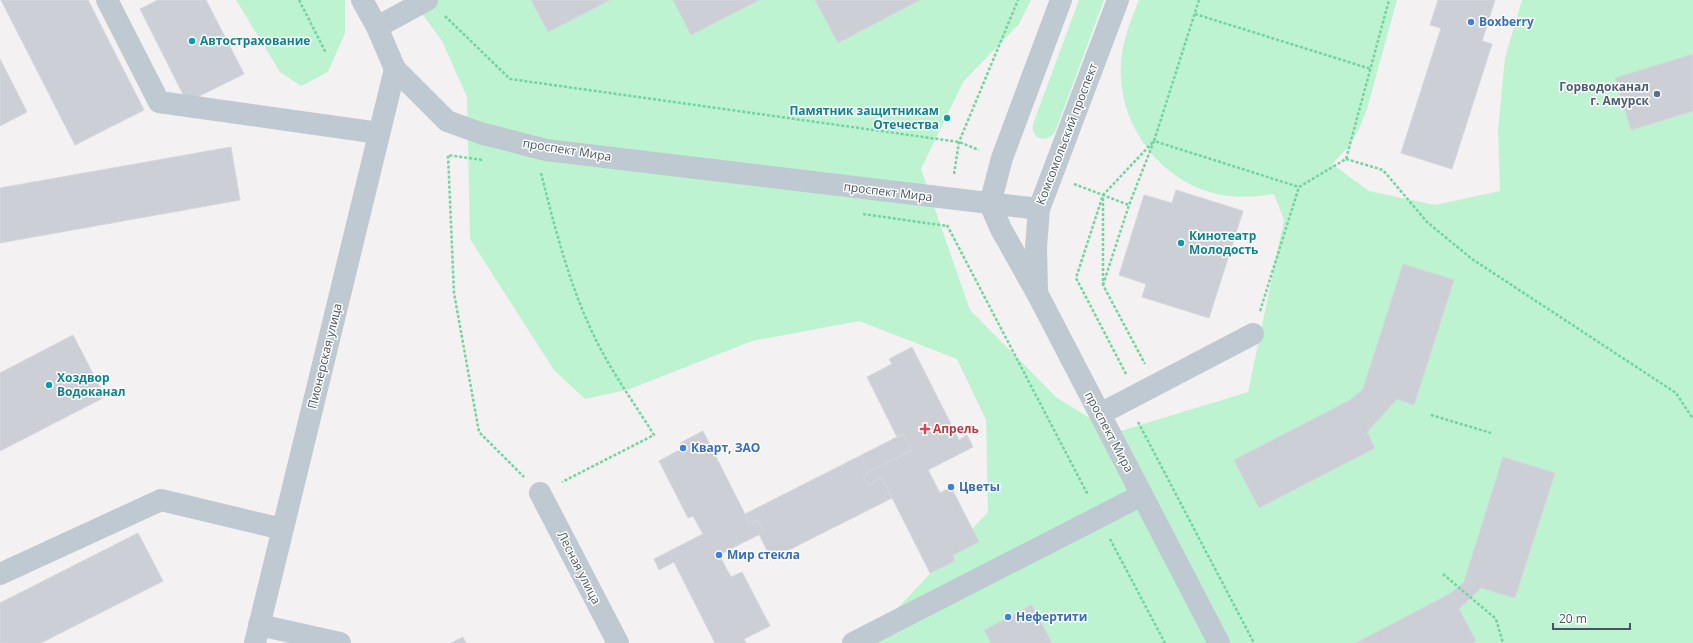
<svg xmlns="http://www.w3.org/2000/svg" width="1693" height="643" font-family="'Open Sans',sans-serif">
  <rect width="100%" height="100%" fill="#f3f1f1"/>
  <g fill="#bdf3d0">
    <path d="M236,0H345V33L328,72L301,86L280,72Z"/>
    <path d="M412,0H1031L1019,24L963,82L921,169L970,310L1057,398L1114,433L1248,392L1284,220L1274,194C1259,196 1246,198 1231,196C1171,191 1123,135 1121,77C1119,49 1129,25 1139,0H1397L1367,109L1359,129L1347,148L1332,164L1369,191L1435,205L1500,191L1498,130L1505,58L1522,0H1693V643H865L988,512L986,420L957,359L859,321L752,341L630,389L585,399L554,370L470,239L467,97L442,41Z"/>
    <path d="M1079,0H1104L1055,132C1046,144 1031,139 1033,124Z"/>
  </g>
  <g fill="#ccd0d6" stroke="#d4d7dd">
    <path d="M1,0H88L144,110L75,145Z"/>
    <path d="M158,0H206L244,74L187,102L140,9Z"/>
    <path d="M531,0H610L548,32Z"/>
    <path d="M673,0H759L691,35Z"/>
    <path d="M815,0H920L838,43Z"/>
    <path d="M1438,0H1495L1482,41L1492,44L1452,169L1401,153L1441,28L1430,25Z"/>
    <path d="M1693,54V111L1631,130L1615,78Z"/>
    <path d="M0,59L27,112L0,126Z"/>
    <path d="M231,147L240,200L0,243V188Z"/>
    <path d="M1176,190L1243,211L1209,318L1142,297L1146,284L1119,275L1144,195L1172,203Z"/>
    <path d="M1403,264L1454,280L1414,405L1397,399L1367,432L1375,448L1259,508L1234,460L1350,400L1363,389Z"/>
    <path d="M73,335L105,397L0,451V373Z"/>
    <path d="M912,347L959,440L967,435L973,447L928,470L940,493L951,487L979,542L953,555L955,561L930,573L882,478L868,485L863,475L912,450L903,434L897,437L867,377L892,364L889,359Z"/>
    <path d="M703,431L750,524L758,520L764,532L719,555L731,577L742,572L770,626L744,639L746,643H715L674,562L659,570L654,559L703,534L693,516L688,518L659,461L683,448L680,443Z"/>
    <path d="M903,434L912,450L863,475L868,485L882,478L892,498L771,559L759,534L764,532L758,520L750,524L745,514Z"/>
    <path d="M1503,457L1555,473L1515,598L1481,588L1459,609L1476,641L1472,643H1356L1451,593L1464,582Z"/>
    <path d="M138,533L163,581L41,643H0V603Z"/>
    <path d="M1032,605L1052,643H991L984,630Z"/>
    <path d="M463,637L466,643H451Z"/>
  </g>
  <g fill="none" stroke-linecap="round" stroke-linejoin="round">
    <g stroke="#72d4a0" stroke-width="2.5" stroke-dasharray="3 2" stroke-linecap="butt">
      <path d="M299,0L326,53"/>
      <path d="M1195,14L1371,69"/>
      <path d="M445,16L510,79L959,142L979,150"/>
      <path d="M1346,159L1383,170L1427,222L1472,259L1676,393L1693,419"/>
      <path d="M482,160L448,155L454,293L479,432L524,477"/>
      <path d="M541,173C557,236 573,300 605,357C620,384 638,409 654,435L562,482"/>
      <path d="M954,174L959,142L1018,0"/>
      <path d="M1074,184L1129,205"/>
      <path d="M1103,198V285L1145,364"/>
      <path d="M863,214L947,226"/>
      <path d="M947,225L1088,495"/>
      <path d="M1103,285L1129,205L1154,141L1299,187"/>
      <path d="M1260,311L1299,187L1346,159L1389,0"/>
      <path d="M1126,374L1076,278L1103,195L1154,141L1199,0"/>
      <path d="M1431,415L1491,433"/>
      <path d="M1138,422L1254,643"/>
      <path d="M1110,539L1165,643"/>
      <path d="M1443,574L1496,619L1503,643"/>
    </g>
    <g stroke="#bec9d1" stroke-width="22">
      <path d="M107,0L159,102L379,133"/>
      <path d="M362,0L377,27L395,69L447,121L480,133L546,150L1039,209"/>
      <path d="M377,27L427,0"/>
      <path d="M990,204L1001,229L1038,295L1219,643"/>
      <path d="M990,204L1002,158L1061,0"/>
      <path d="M1037,290L1036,247L1039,209L1118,0"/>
      <path d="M1100,414L1253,334"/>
      <path d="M540,493L618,643"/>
      <path d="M0,574L161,500L282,529"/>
      <path d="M259,625L340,643"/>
      <path d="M255,643L395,69"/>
      <path d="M853,643L1142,495"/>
    </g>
  </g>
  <g fill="#3f7fe0" stroke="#fff" stroke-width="1.5">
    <circle cx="1471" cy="22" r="4"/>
    <circle cx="683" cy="448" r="4"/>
    <circle cx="951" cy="487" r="4"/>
    <circle cx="719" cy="555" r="4"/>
    <circle cx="1008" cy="617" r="4"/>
  </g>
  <g fill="#0f9aa8" stroke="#fff" stroke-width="1.5">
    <circle cx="192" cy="41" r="4"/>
    <circle cx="947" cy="118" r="4"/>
    <circle cx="1181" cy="243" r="4"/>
    <circle cx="49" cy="385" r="4"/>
  </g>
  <circle fill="#5c6f8a" stroke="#fff" stroke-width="1.5" cx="1657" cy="94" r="4"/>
  <path fill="#e0444e" stroke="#fff" stroke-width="1.5" d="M923 423h4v4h4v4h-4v4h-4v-4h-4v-4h4z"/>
  <g text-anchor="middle" stroke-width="3" stroke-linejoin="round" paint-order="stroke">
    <g font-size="12" font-weight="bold" fill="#366cbe" stroke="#fff" text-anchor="start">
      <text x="1479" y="26">Boxberry</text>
      <text x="691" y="452">Кварт, ЗАО</text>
      <text x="959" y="491">Цветы</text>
      <text x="727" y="559">Мир стекла</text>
      <text x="1016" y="621">Нефертити</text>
    </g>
    <g font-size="12" font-weight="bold" fill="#0d838f" stroke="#fff" text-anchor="start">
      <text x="200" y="45">Автострахование</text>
      <text x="939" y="115" text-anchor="end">Памятник защитникам<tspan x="939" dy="14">Отечества</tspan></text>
      <text x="1189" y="240">Кинотеатр<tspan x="1189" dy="14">Молодость</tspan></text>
      <text x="57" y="382">Хоздвор<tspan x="57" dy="14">Водоканал</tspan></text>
    </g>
    <g font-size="12" font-weight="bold" fill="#4e5e75" stroke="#fff" text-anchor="end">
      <text x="1649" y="91">Горводоканал<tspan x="1649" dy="14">г. Амурск</tspan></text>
    </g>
    <g font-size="12" fill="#475560" stroke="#fff">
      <text transform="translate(1067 134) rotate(-69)" y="4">Комсомольский проспект</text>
      <text transform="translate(567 150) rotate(9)" y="4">проспект Мира</text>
      <text transform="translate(888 192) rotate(7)" y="4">проспект Мира</text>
      <text transform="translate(325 356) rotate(-76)" y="4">Пионерская улица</text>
      <text transform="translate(1109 432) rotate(62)" y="4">проспект Мира</text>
      <text transform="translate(579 568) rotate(63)" y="4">Лесная улица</text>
    </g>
    <g font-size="12" font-weight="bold" fill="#be3a42" stroke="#fff" text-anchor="start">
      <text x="933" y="433">Апрель</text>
    </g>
  </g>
  <path d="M1553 623v6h77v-6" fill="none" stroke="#475560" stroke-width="2"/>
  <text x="1559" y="623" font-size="12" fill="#475560" stroke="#ffffff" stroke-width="3" paint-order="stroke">20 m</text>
</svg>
